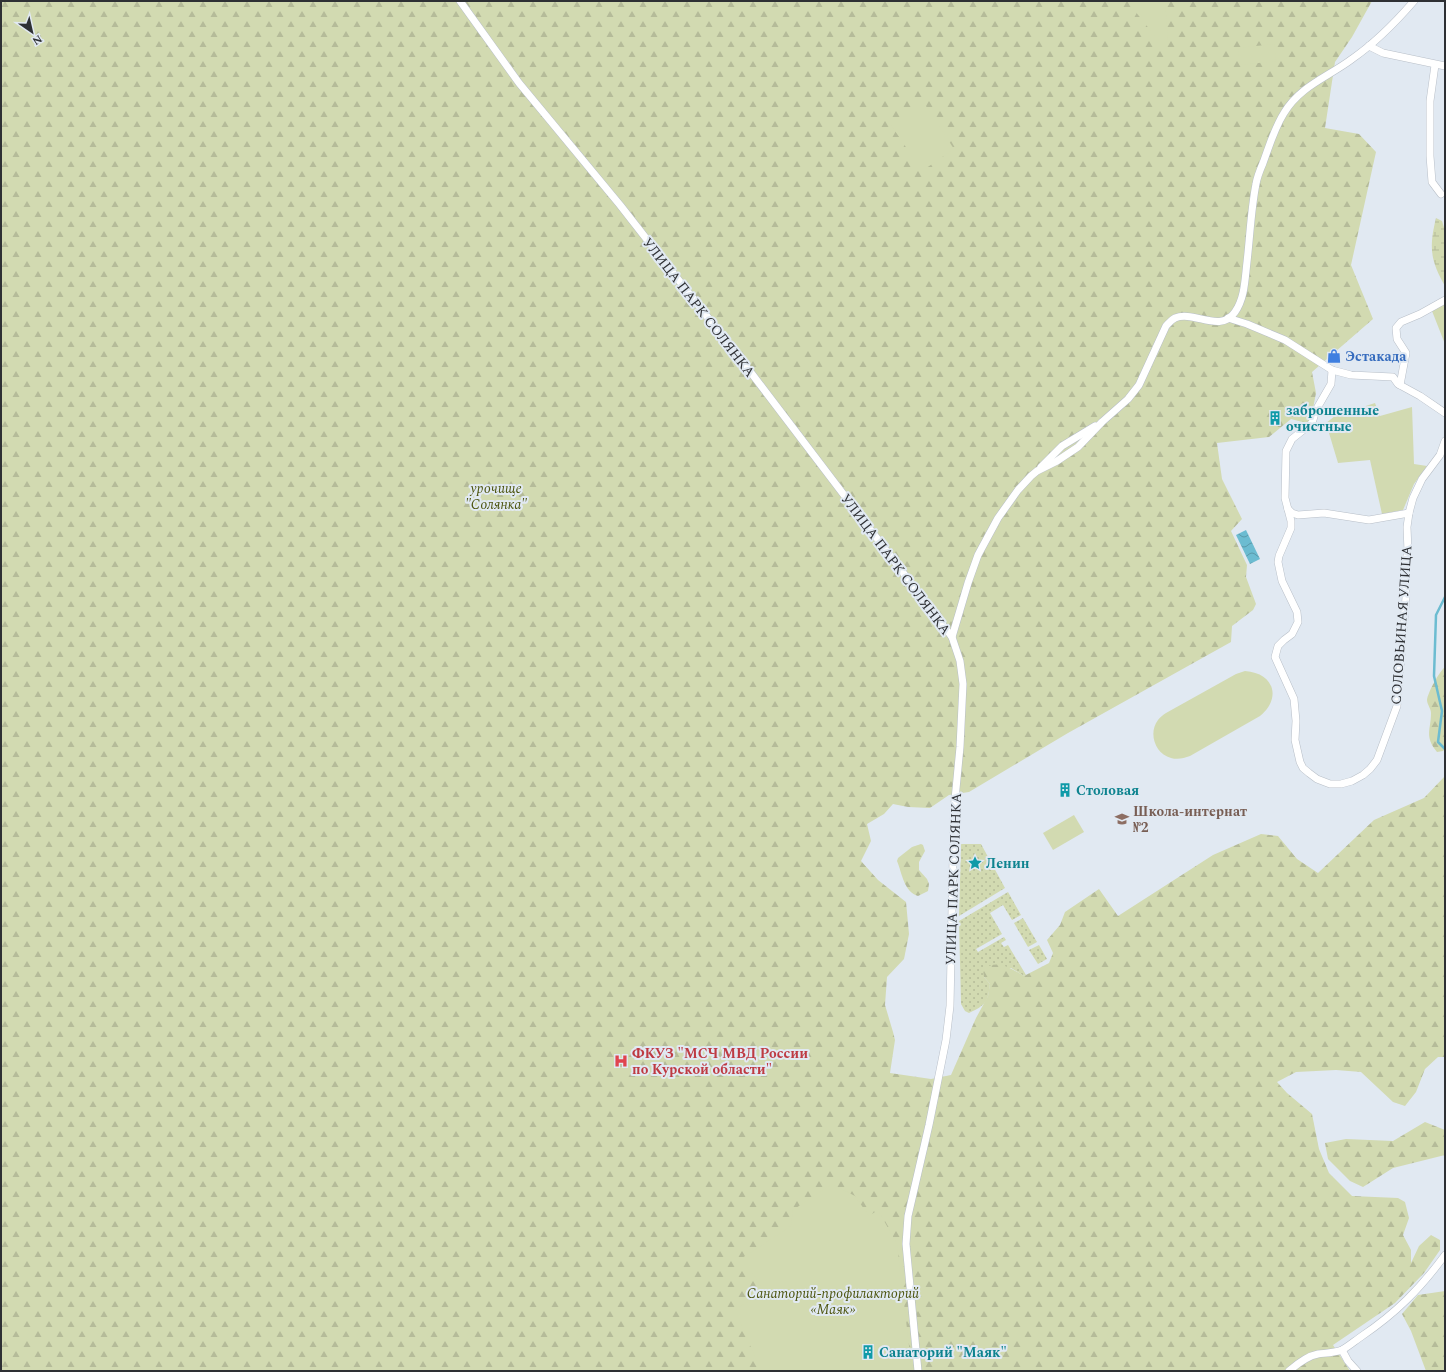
<svg xmlns="http://www.w3.org/2000/svg" width="1446" height="1372" font-family="Spectral,serif">
  <defs>
    <pattern id="grass-dots" width="8" height="8" patternUnits="userSpaceOnUse"><rect width="8" height="8" fill="#d2dab1"/><path d="M2 2h.1M6 6h.1" fill="none" stroke="#b5bb99" stroke-width="1.8" stroke-linecap="round"/></pattern>
    <pattern id="forest-firs" width="22" height="20" patternUnits="userSpaceOnUse"><rect width="22" height="20" fill="#d2dab1"/><path d="M5 1l3.5 6h-7zM16 11l3.5 6h-7z" fill="#b5bb99"/></pattern>
    <pattern id="wetland-marsh" width="20" height="14" patternUnits="userSpaceOnUse"><rect width="20" height="14" fill="#d2dab1"/><path d="M1 5h8M5 5V1M11 12h8M15 12V8" fill="none" stroke="#b5bb99"/></pattern>
    <pattern id="water-waves" width="16" height="10" patternUnits="userSpaceOnUse"><rect width="16" height="10" fill="#6cbcd1"/><path d="M0 5q4-4 8 0t8 0" fill="none" stroke="#5999aa"/></pattern>
  </defs>
  <rect width="100%" height="100%" fill="#e1e9f2"/>
  <g fill="url(#grass-dots)">
    <path d="M961,844H981L1005,888L959,916Z"/>
    <path d="M1008,892L1021,915L1012,920L1003,905L990,913L1002,934L976,949L978,952L1004,937L1006,940L1001,943L1004,947L1008,945L1026,975L1024,976L1011,968L984,977L990,984C988,1002 986,1005 969,1013L965,1011L961,1004L959,921Z"/>
    <path d="M1023,918L1037,942L1028,947L1014,923Z"/>
    <path d="M1039,945L1047,959L1038,964L1029,950Z"/>
  </g>
  <g fill="url(#forest-firs)">
    <path d="M1,1H1372L1352,37L1335,62L1325,128L1359,134L1376,152L1351,265L1373,319L1312,372L1316,393L1310,424L1291,419L1269,437L1217,443L1222,479L1242,519L1231,531L1247,565L1246,577L1256,604L1253,610L1232,626L1231,642L1068,733L969,792L949,795L930,808L908,807L893,804L884,814L867,824L871,841L861,861L878,880L906,902L909,934L904,959L887,977L885,1005L893,1032L895,1040L890,1073L931,1079L951,1075L976,1018L988,996L990,984L984,977L983,970C997,958 1010,968 1024,976L1049,963L1053,953L1047,940L1060,925L1065,912L1099,889L1118,916L1213,855L1261,834L1278,836L1297,859L1318,873L1374,820L1424,798L1445,776V1057H1438L1425,1069L1416,1092L1405,1106L1393,1102L1361,1072L1336,1070L1296,1072L1277,1082L1287,1093L1312,1114L1319,1149L1329,1173L1352,1196L1398,1198L1405,1202L1409,1218L1403,1235L1411,1250V1263L1419,1246L1431,1235L1440,1240V1250L1424,1273L1395,1303L1333,1345L1350,1371H1Z"/>
    <path d="M1445,667V749L1443,751L1437,752C1424,736 1431,730 1431,713C1431,709 1427,704 1427,700C1428,692 1439,672 1445,667Z"/>
    <path d="M921,844L923,845L925,851L919,862V870L927,879L929,884L928,891L918,896C904,892 902,873 897,861L898,858L912,847Z"/>
    <path d="M1425,1122L1445,1130V1155L1393,1168L1363,1187L1350,1181L1328,1159L1325,1143L1346,1139L1393,1141Z"/>
    <path d="M1445,1291V1371H1426L1411,1331L1402,1314L1418,1295Z"/>
  </g>
  <path fill="url(#wetland-marsh)" d="M1436,218L1442,221L1445,231V286C1430,260 1429,247 1436,218Z"/>
  <g fill="#d2dab1">
    <path d="M1127,1H1165L1168,42L1162,45Z"/>
    <path d="M1274,44L1276,61L1240,65L1238,48Z"/>
    <path d="M924,103L954,149L922,171L891,125Z"/>
    <path d="M1445,303V344L1432,311Z"/>
    <path d="M1375,403L1380,416L1412,407L1414,464L1427,466L1414,484L1403,510L1382,514L1370,460L1338,463L1326,423L1335,416Z"/>
    <path d="M1245,671C1274,673 1282,698 1260,716L1190,756C1184,758 1178,760 1171,758C1155,754 1148,733 1158,720C1160,717 1163,715 1166,713L1236,674Z"/>
    <path d="M1074,815L1084,832L1053,850L1043,833Z"/>
    <path d="M832,1184L855,1196L869,1216L878,1210L897,1244L912,1371H761L735,1310L764,1291L742,1258L791,1226L793,1210Z"/>
  </g>
  <path fill="url(#water-waves)" d="M1246,530L1260,559L1250,564L1236,535Z"/>
  <g fill="none" stroke-linecap="round" stroke-linejoin="round">
    <path stroke="#6cbcd1" stroke-width="2.5" d="M1445,597L1436,615L1434,676L1442,711L1438,742L1445,749"/>
    <defs>
      <g id="street">
        <path d="M460,1L519,83L620,205L752,374L952,637L960,661L963,684L960,747L954,810L950,1006L946,1040L929,1125L908,1216L906,1244L918,1371"/>
        <path d="M1369,46L1383,53L1445,66"/>
        <path d="M1435,65L1430,101V156L1432,182L1441,194"/>
        <path d="M1228,318L1247,324L1285,340L1332,370L1351,375L1393,377L1398,384L1420,396L1445,413"/>
        <path d="M1332,370L1331,384L1316,410L1312,423L1292,439L1286,451L1285,498L1291,521V528L1279,556L1278,562L1282,581L1297,612L1298,622L1292,634L1284,640L1278,646L1275,657L1294,699L1296,721L1295,740L1300,762L1303,768L1309,773L1317,779L1330,784H1341L1352,781L1363,775L1370,769L1377,760L1397,706L1406,597L1405,565L1408,551L1407,527L1409,513L1413,498L1422,479L1440,455L1445,441"/>
        <path d="M1400,385L1406,353L1397,339L1396,328L1401,322L1420,314L1445,300"/>
        <path d="M1041,467L1062,446L1095,426"/>
        <path d="M1288,509L1292,513L1298,515L1324,513L1369,520L1409,513"/>
        <path d="M952,637L968,583L978,555L998,518L1018,490L1031,476L1037,471L1057,461L1078,447L1102,422L1128,399L1139,385L1166,326C1169,323 1171,320 1175,318C1194,310 1220,334 1235,312C1245,298 1245,278 1247,262C1250,236 1251,209 1256,184C1257,177 1260,170 1263,163C1269,147 1274,129 1284,113C1300,86 1328,77 1352,59C1375,43 1395,23 1414,1"/>
        <path d="M1342,1350L1348,1361L1357,1371"/>
        <path d="M1289,1371C1297,1364 1307,1356 1318,1354C1326,1353 1334,1353 1342,1350C1349,1346 1356,1340 1362,1336C1396,1313 1420,1289 1445,1255"/>
      </g>
    </defs>
    <use href="#street" stroke="#b8bfc8" stroke-width="8"/>
    <use href="#street" stroke="#fff" stroke-width="7"/>
  </g>
  <defs>
    <symbol id="shop-bare" viewBox="-9 -9 18 18"><path d="M-5-2.5h2.3a2.7 3.5 0 0 1 5.4 0H5L5.5 6h-11ZM-1.5-2.5h3a1.5 2.3 0 0 0-3 0Z" fill="#3f7fe0" stroke="#e1e9f2" stroke-width="2.5" paint-order="stroke"/></symbol>
    <symbol id="building-bare" viewBox="-9 -9 18 18"><path d="M-4-6H4V6H1V3H-1V6H-4ZM-2.5-4.3h1.7v1.8h-1.7ZM.8-4.3h1.7v1.8H.8ZM-2.5-1h1.7V.8h-1.7ZM.8-1h1.7V.8H.8Z" fill="#0f9aa8" stroke="#e1e9f2" stroke-width="2.5" paint-order="stroke"/></symbol>
    <symbol id="school-bare" viewBox="-9 -9 18 18"><path d="M0-5L7-2L0 1L-7-2ZM-4 1L0 2.5L4 1V4Q0 6-4 4Z" fill="#8d6e63" stroke="#e1e9f2" stroke-width="2.5" paint-order="stroke"/></symbol>
    <symbol id="sight-bare" viewBox="-9 -9 18 18"><path d="M0-6L1.8-2.2L6-1.7L2.9 1.2L3.7 5.4L0 3.3L-3.7 5.4L-2.9 1.2L-6-1.7L-1.8-2.2Z" fill="#0f9aa8" stroke="#e1e9f2" stroke-width="2.5" paint-order="stroke"/></symbol>
    <symbol id="hospital-bare" viewBox="-9 -9 18 18"><path d="M-5-5h3v3.5h4V-5h3V5h-3V1.5h-4V5h-3Z" fill="#e0444e" stroke="#e1e9f2" stroke-width="2.5" paint-order="stroke"/></symbol>
  </defs>
  <g fill-rule="evenodd">
    <use href="#shop-bare" x="1324" y="346" width="20" height="20"/>
    <use href="#building-bare" x="1265" y="408" width="20" height="20"/>
    <use href="#building-bare" x="1055" y="780" width="20" height="20"/>
    <use href="#school-bare" x="1112" y="809" width="20" height="20"/>
    <use href="#sight-bare" x="965" y="853" width="20" height="20"/>
    <use href="#hospital-bare" x="611" y="1051" width="20" height="20"/>
    <use href="#building-bare" x="858" y="1342" width="20" height="20"/>
  </g>
  <g text-anchor="middle" stroke-width="4" stroke-linejoin="round" paint-order="stroke">
    <g font-size="14" fill="#2e3034" stroke="#e1e9f2">
      <text transform="translate(699 307) rotate(52)" y="5">УЛИЦА ПАРК СОЛЯНКА</text>
      <text transform="translate(896 564) rotate(53)" y="5">УЛИЦА ПАРК СОЛЯНКА</text>
      <text transform="translate(1401 625) rotate(-86)" y="5">СОЛОВЬИНАЯ УЛИЦА</text>
      <text transform="translate(953 879) rotate(-88)" y="5">УЛИЦА ПАРК СОЛЯНКА</text>
    </g>
    <g font-size="14" font-weight="bold" fill="#366cbe" stroke="#e1e9f2" text-anchor="start">
      <text x="1345" y="361">Эстакада</text>
    </g>
    <g font-size="14" font-weight="bold" fill="#0d838f" stroke="#e1e9f2" text-anchor="start">
      <text x="1286" y="415">заброшенные<tspan x="1286" dy="16">очистные</tspan></text>
      <text x="1076" y="795">Столовая</text>
      <text x="986" y="868">Ленин</text>
      <text x="879" y="1357">Санаторий "Маяк"</text>
    </g>
    <g font-size="14" font-style="italic" fill="#4d550f" stroke="#e1e9f2">
      <text x="496" y="493">урочище<tspan x="496" dy="16">"Солянка"</tspan></text>
      <text x="833" y="1298">Санаторий-профилакторий<tspan x="833" dy="16">«Маяк»</tspan></text>
    </g>
    <g font-size="14" font-weight="bold" fill="#785e54" stroke="#e1e9f2" text-anchor="start">
      <text x="1133" y="816">Школа-интернат<tspan x="1133" dy="16">№2</tspan></text>
    </g>
    <g font-size="14" font-weight="bold" fill="#be3a42" stroke="#e1e9f2" text-anchor="start">
      <text x="632" y="1058">ФКУЗ "МСЧ МВД России<tspan x="632" dy="16">по Курской области"</tspan></text>
    </g>
  </g>
  <rect width="1446" height="1372" fill="none" stroke="#2e3034" stroke-width="4"/>
  <g transform="translate(32 32) rotate(146)" stroke="#e1e9f2" stroke-width="3" paint-order="stroke">
  <path d="M0-3L7 15L0 10L-7 15Z" fill="#2e3034"/>
  <text y="-6" font-size="11" font-weight="bold" text-anchor="middle" fill="#2e3034">N</text>
  </g>
</svg>
